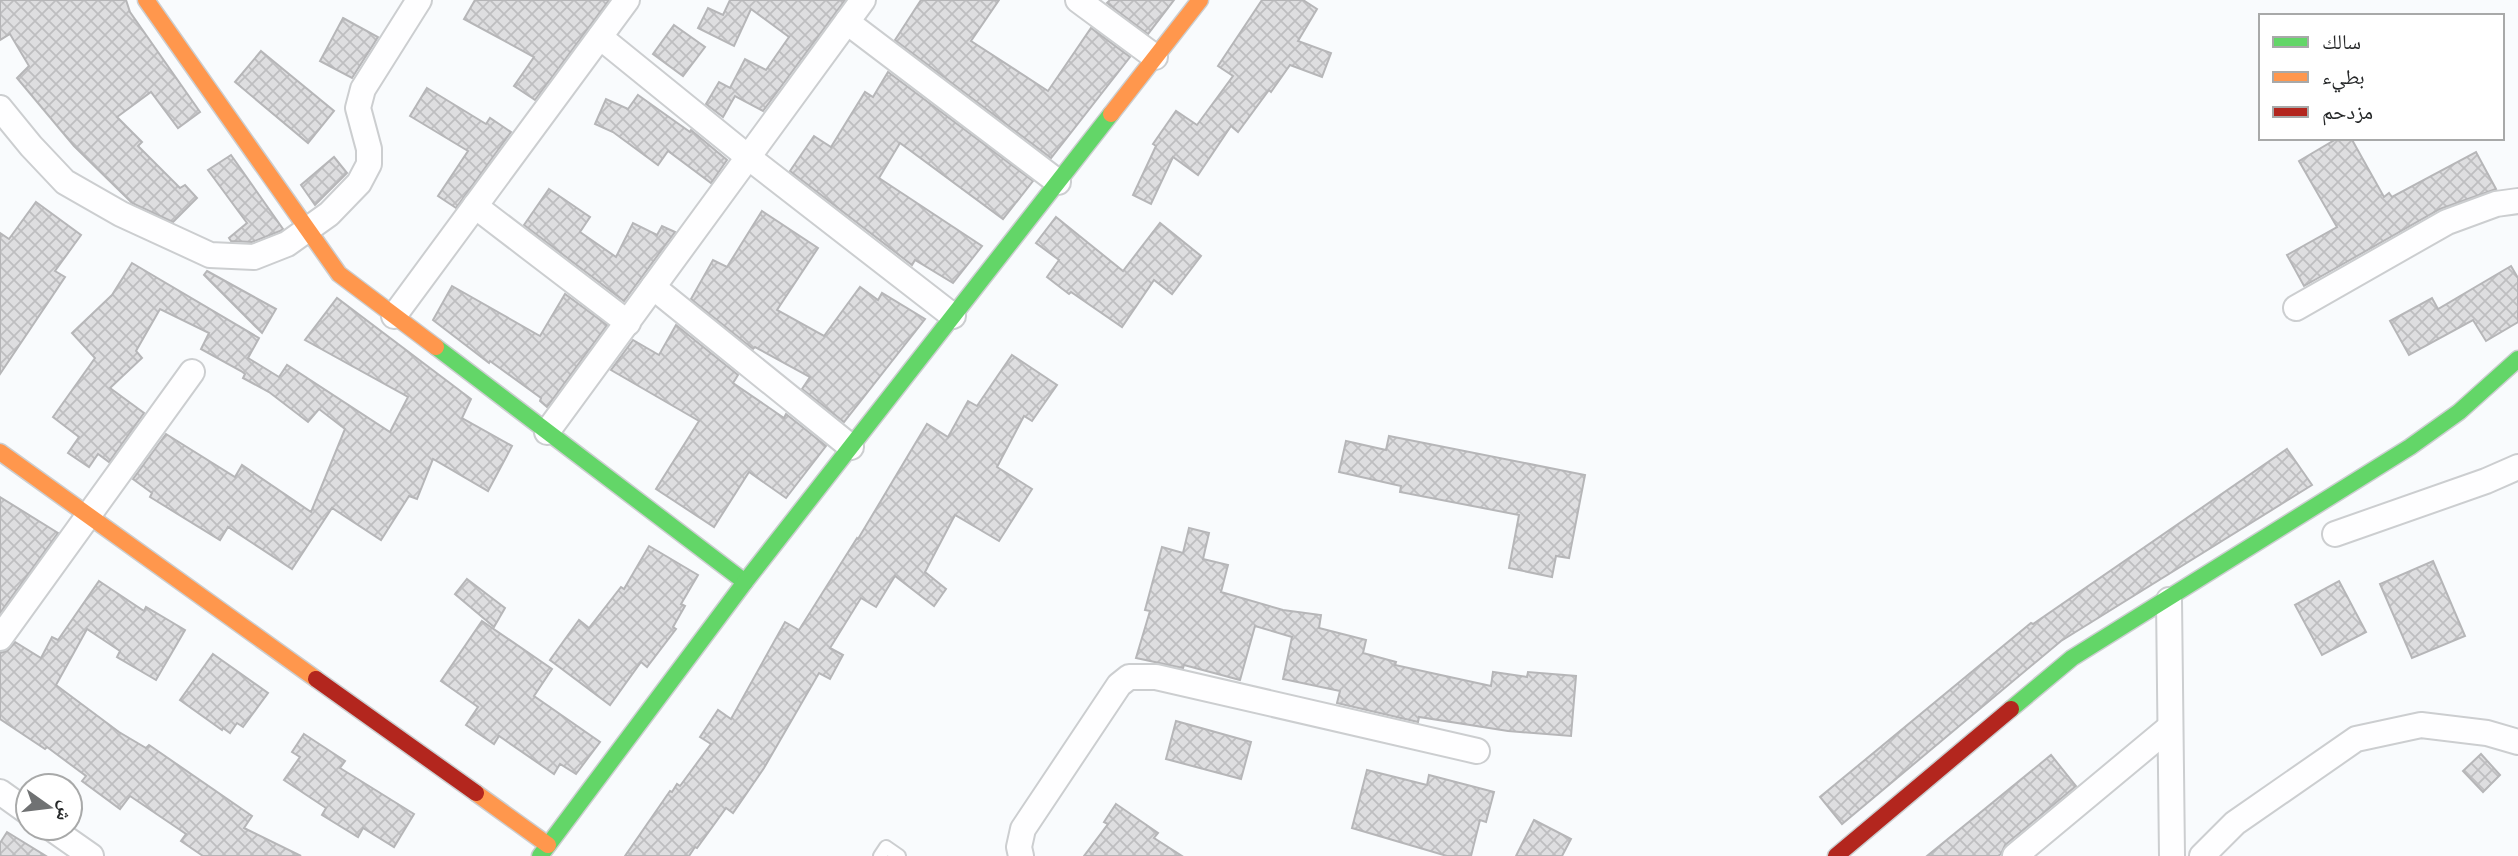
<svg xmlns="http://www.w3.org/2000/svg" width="2518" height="856" font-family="'Golos Text','Noto Naskh Arabic',sans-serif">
  <defs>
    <pattern id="building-cross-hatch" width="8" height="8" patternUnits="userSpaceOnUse" patternTransform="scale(1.75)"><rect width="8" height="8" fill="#dedee0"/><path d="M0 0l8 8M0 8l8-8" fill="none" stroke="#bebec0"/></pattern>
  </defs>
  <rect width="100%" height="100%" fill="#f9fbfd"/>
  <g fill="url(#building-cross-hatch)" stroke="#b6b6b8" stroke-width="2">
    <path d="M0,0H126L130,12L200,112L178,128L151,92L117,117L142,142L138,146L180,188L185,185L197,198L173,222L132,203L74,146L17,78L29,66L10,34L0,40Z"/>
    <path d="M475,0H609L535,100L514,86L534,57L464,19Z"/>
    <path d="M730,0H845L763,111L735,96L723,117L706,104L719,82L730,88L745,59L766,70L789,37L751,9L734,46L698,28L708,8L723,15Z"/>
    <path d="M921,0H999L971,41L1048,91L1091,28L1130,57L1051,158L895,40Z"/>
    <path d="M1110,0H1174L1148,34L1107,3Z"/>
    <path d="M1262,0H1303L1317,9L1298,41L1331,53L1322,77L1290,65L1271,92L1269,90L1238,132L1231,126L1198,175L1173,157L1151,204L1133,195L1156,146L1153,144L1176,111L1197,125L1233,76L1218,66Z"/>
    <path d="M343,18L378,37L352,78L320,61Z"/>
    <path d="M674,25L705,47L683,76L653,54Z"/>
    <path d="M261,51L334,111L308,143L235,82Z"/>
    <path d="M888,72L1033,181L1003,219L900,143L879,178L982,246L953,283L915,260L912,265L790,171L814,136L831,147L865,92L873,97Z"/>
    <path d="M427,88L486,124L490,118L511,132L456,208L438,196L468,151L410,116Z"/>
    <path d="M638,95L690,132L691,130L727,160L711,183L668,151L658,165L613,132L595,124L606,99L628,109Z"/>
    <path d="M2338,138H2351L2384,197L2389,193L2392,197L2476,152L2496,189L2440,209L2304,286L2287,255L2337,227L2299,161Z"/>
    <path d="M231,155L283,229L280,231L252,242L231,241L229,238L247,223L208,170Z"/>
    <path d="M334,157L347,173L315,205L301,185Z"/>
    <path d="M549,189L590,217L580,232L616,257L633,223L657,235L662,226L675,232L624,301L524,225Z"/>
    <path d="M36,202L81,235L55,271L65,277L0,374V233L9,239Z"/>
    <path d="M762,211L818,248L777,310L824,336L860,287L878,300L882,293L925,319L844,422L802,389L810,377L755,347L753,349L691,299L713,260L727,267Z"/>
    <path d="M1056,217L1123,271L1160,223L1201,256L1172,294L1154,280L1122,327L1071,292L1069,294L1047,277L1059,260L1036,243Z"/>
    <path d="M132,263L259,338L248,358L279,377L287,365L390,432L408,397L305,340L337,298L471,399L462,418L512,446L488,491L433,459L417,499L409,496L381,540L332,508L292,569L228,527L220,540L150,497L152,493L133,479L166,434L235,477L242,465L311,512L345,429L319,409L308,422L269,392L243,378L245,374L241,371L201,349L209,333L160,309L136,351L142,358L110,388L144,413L109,462L98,454L89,467L68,453L79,437L53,417L95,358L72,333L112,295Z"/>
    <path d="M2511,266L2518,278V322L2486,341L2473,320L2409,355L2390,321L2432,298L2438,309Z"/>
    <path d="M207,271L276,309L262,333L204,275Z"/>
    <path d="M452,286L540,336L565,294L607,325L547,407L540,401L541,398L490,361L489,363L433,320Z"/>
    <path d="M676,325L738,375L733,383L784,418L786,414L826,446L786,498L749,472L714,527L656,489L699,421L611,370L633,340L659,355Z"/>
    <path d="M1012,355L1057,385L1032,421L1024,416L997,467L1032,489L999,541L955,515L925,572L946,589L934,606L895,576L876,607L861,598L830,648L843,655L830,679L819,673L764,768L733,813L726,808L697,848L695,847L689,856H625L670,791L672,792L677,784L680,786L711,744L700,737L718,710L731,719L785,622L799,630L857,538L858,539L927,424L948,437L968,401L977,406Z"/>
    <path d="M1389,436L1585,475L1569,558L1556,556L1552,577L1509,568L1519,515L1400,492L1401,486L1339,472L1346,441L1386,450Z"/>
    <path d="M2287,449L2312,485L2061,641L1842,824L1820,797L2031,623L2033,624Z"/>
    <path d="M0,497L58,533L0,613Z"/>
    <path d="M1189,528L1209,533L1203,559L1228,565L1221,592L1283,610L1321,615L1319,628L1366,640L1363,653L1396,662L1395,665L1491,686L1493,672L1527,677L1528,672L1576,676L1571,736L1508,731L1419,717L1418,722L1337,703L1340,691L1283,679L1292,637L1255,626L1240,680L1184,665L1183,668L1136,658L1150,611L1145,610L1162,547L1183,553Z"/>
    <path d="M649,546L698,575L681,604L685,606L673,627L676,629L647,667L641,662L610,705L550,660L579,620L589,628L621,587L624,589Z"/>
    <path d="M2433,561L2465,636L2412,658L2380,584Z"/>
    <path d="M467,579L505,608L494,627L455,594Z"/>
    <path d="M99,581L144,611L146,607L185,630L156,680L117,657L120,651L87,629L56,685L119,732L146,748L149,745L252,816L244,828L301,856H203L181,841L186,834L130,796L120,809L82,781L86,776L47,747L45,749L0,719V653L7,651L15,642L41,658L52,637L58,640Z"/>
    <path d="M2339,581L2366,632L2322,655L2295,605Z"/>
    <path d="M482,621L552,669L534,696L600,742L576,774L560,764L554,774L499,736L494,744L466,725L478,707L441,681Z"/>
    <path d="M213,654L268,693L243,727L237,723L230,733L223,728L222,730L180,700Z"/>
    <path d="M1176,721L1251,742L1241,779L1166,759Z"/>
    <path d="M304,734L345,761L340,768L414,814L394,847L363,828L358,837L322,815L326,808L284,780L300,757L292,752Z"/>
    <path d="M2481,754L2500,775L2483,792L2463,771Z"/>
    <path d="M2051,755L2076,786L2005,845L2001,854L1998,856H1927Z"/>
    <path d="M1367,770L1427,785L1429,775L1494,792L1486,822L1480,820L1471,856H1447L1352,828Z"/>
    <path d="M1116,804L1158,833L1154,838L1182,856H1084L1108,824L1104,822Z"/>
    <path d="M1534,820L1571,839L1562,856H1516Z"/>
    <path d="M7,832L46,856H0V843Z"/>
  </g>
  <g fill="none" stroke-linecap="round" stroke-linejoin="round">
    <defs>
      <path id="lane" d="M880,856L886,847L899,856"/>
      <g id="street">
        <path d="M1078,0L1155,57"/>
        <path d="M847,22L1058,182"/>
        <path d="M600,37L748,157L953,316"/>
        <path d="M0,108L31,146L65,182L121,214L210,255L254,257L287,244L329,214L359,183L369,164V149L358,108L363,89L419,0"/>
        <path d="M475,206L628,323"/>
        <path d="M653,287L851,447"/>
        <path d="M2296,308L2447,222L2496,204L2518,201"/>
        <path d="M394,316L627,0"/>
        <path d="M547,432L863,0"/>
        <path d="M2335,534L2486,481L2518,467"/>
        <path d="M2169,600L2172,856"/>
        <path d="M0,638L192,372"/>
        <path d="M0,792L28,812"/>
        <path d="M51,828L91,856"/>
        <path d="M1021,856L1019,847L1023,829L1119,685L1129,677H1156L1477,751"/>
        <path d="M2015,856L2170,727"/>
        <path d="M2202,856L2235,823L2356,739L2421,725L2487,733L2518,742"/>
      </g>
      <g id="fast">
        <path d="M436,347L745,582"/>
        <path d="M2011,709L2072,658L2410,447L2459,412L2518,359"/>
        <path d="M540,856L745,582L1111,114"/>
      </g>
      <g id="slow">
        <path d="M146,0L339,274L436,347"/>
        <path d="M1111,114L1200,0"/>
        <path d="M0,452L316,679"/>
        <path d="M476,793L548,845"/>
      </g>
      <g id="jam">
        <path d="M316,679L476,793"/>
        <path d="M1836,856L2011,709"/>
      </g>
    </defs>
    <use href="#lane" stroke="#ccced0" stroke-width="16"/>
    <use href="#street" stroke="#ccced0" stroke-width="28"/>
    <use href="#fast" stroke="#ccced0" stroke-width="19"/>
    <use href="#slow" stroke="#ccced0" stroke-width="19"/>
    <use href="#jam" stroke="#ccced0" stroke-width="19"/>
    <use href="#lane" stroke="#fefeff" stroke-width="12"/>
    <use href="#street" stroke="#fefeff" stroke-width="24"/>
    <use href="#fast" stroke="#63d668" stroke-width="16"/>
    <use href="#slow" stroke="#ff974d" stroke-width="16"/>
    <use href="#jam" stroke="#b3261e" stroke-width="16"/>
  </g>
  <rect x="2259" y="14" width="245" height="126" fill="#ffffff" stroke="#a8a9a9" stroke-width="2"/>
  <rect x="2273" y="37" width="35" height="10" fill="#63d668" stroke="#a8a9a9" stroke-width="2"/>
  <text x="2322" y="49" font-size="21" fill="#262829">سالك</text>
  <rect x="2273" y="72" width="35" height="10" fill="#ff974d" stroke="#a8a9a9" stroke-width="2"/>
  <text x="2322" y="84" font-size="21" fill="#262829">بطيء</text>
  <rect x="2273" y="107" width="35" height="10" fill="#b3261e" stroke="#a8a9a9" stroke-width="2"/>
  <text x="2322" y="119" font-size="21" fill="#262829">مزدحم</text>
  <g transform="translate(49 807) rotate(104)"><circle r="33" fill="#ffffff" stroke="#a8a9a9" stroke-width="2"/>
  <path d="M0-5L12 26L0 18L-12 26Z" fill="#707273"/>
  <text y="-10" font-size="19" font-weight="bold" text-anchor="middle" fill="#262829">ش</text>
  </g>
</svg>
